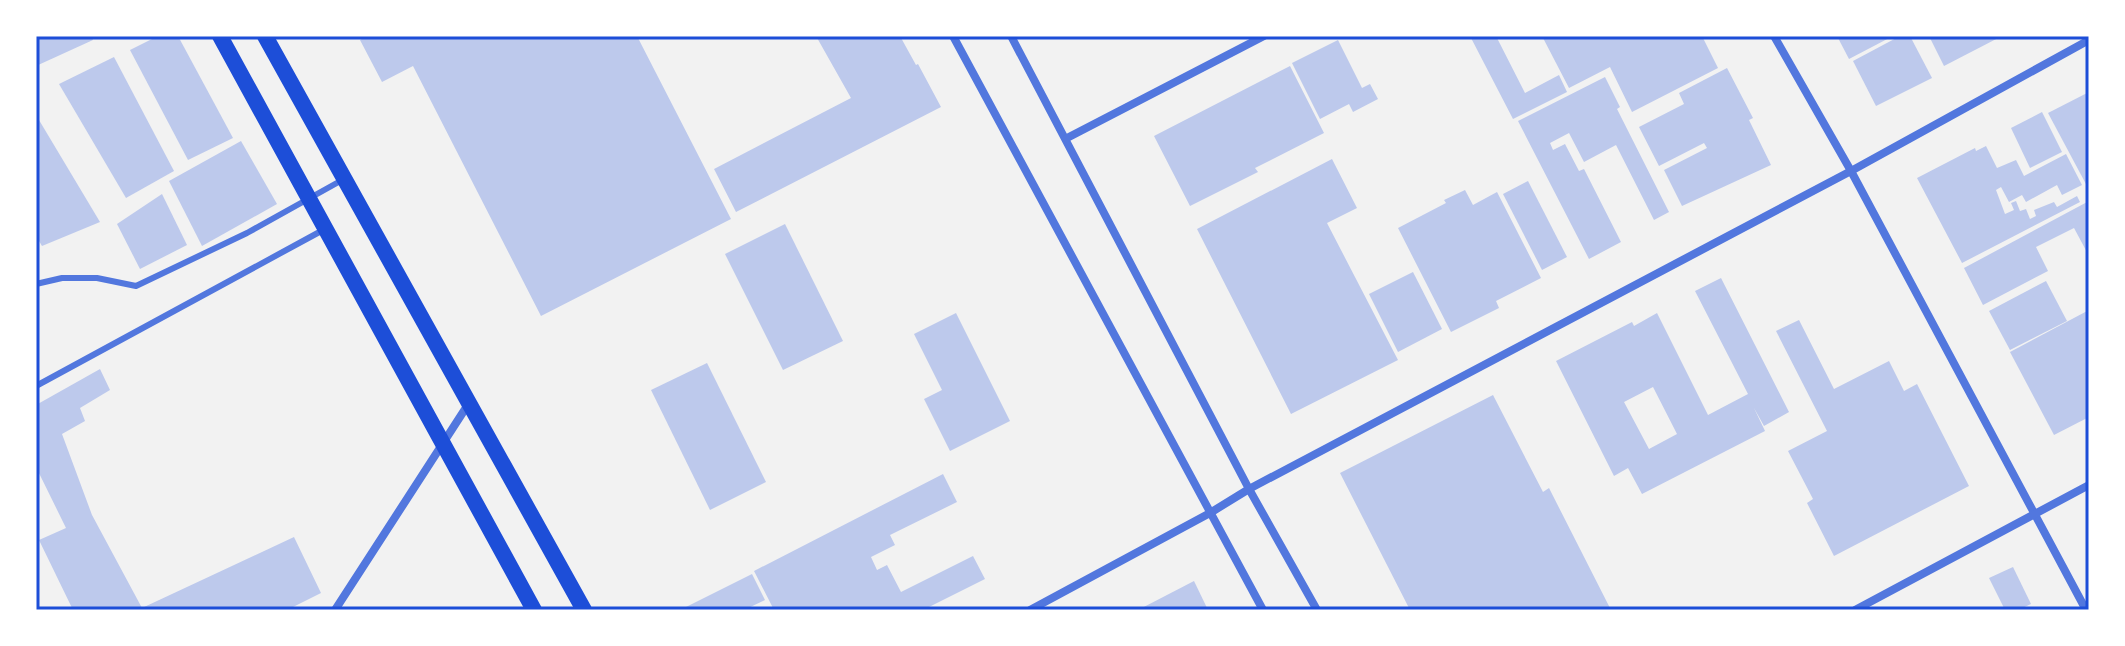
<svg xmlns="http://www.w3.org/2000/svg" width="2125" height="646" font-family="'Exo 2',sans-serif">
  <rect width="100%" height="100%" fill="#f2f2f2"/>
  <g fill="#bdc9ec" fill-rule="evenodd">
    <path d="M36,36H91L93,40L36,66Z"/>
    <path d="M158,36H178L233,138L188,160L130,50Z"/>
    <path d="M367,36H637L731,219L541,316L413,66L382,82L360,40Z"/>
    <path d="M816,36H900L916,65L918,64L941,107L736,212L714,169L851,98Z"/>
    <path d="M1470,36H1496L1525,93L1559,75L1567,92L1513,119Z"/>
    <path d="M1542,36H1702L1718,68L1632,112L1610,67L1569,88Z"/>
    <path d="M1837,36H1893L1849,59Z"/>
    <path d="M1900,36H1910L1932,78L1876,106L1853,61Z"/>
    <path d="M1929,36H2002L1944,66Z"/>
    <path d="M1338,40L1362,88L1370,84L1378,99L1353,112L1349,104L1320,119L1292,63Z"/>
    <path d="M114,57L174,171L126,198L59,84Z"/>
    <path d="M1290,66L1324,133L1255,168L1258,172L1190,206L1154,136Z"/>
    <path d="M1727,68L1753,118L1749,120L1771,165L1682,206L1664,170L1707,148L1704,143L1659,166L1639,127L1684,104L1679,93Z"/>
    <path d="M1605,77L1620,107L1617,109L1669,212L1654,220L1616,145L1584,162L1569,133L1550,143L1553,150L1565,144L1579,171L1584,169L1621,242L1589,259L1518,121Z"/>
    <path d="M2089,92V185L2087,186L2048,113Z"/>
    <path d="M2042,112L2062,152L2030,168L2011,128Z"/>
    <path d="M36,115L100,222L42,246L36,236Z"/>
    <path d="M241,141L277,204L202,246L169,181Z"/>
    <path d="M1986,146L1997,168L2016,160L2024,176L2066,154L2082,185L2062,195L2057,185L2026,202L2022,195L2009,202L2001,187L1996,190L2005,214L2014,210L2011,203L2016,201L2020,211L2026,209L2030,219L2036,216L2034,210L2054,202L2057,207L2077,196L2080,202L1962,263L1917,178L1975,148L1976,151Z"/>
    <path d="M1332,159L1357,208L1327,223L1398,360L1291,414L1197,229Z"/>
    <path d="M1528,181L1567,257L1542,270L1503,194Z"/>
    <path d="M1465,190L1473,205L1497,192L1541,278L1496,301L1499,308L1451,332L1398,228L1446,203L1444,200Z"/>
    <path d="M162,194L187,245L140,269L117,224Z"/>
    <path d="M2089,201V256L2074,228L2036,247L2048,271L1983,305L1964,268Z"/>
    <path d="M785,224L843,341L783,370L725,254Z"/>
    <path d="M1413,272L1442,329L1398,352L1369,294Z"/>
    <path d="M1721,278L1789,412L1764,426L1754,408L1765,431L1642,494L1628,468L1614,476L1556,361L1632,322L1634,326L1657,313L1708,415L1748,394L1695,291ZM1653,387L1677,434L1649,449L1624,402Z"/>
    <path d="M2046,281L2067,321L2010,350L1989,311Z"/>
    <path d="M2089,310V417L2054,435L2010,352Z"/>
    <path d="M956,313L1010,421L950,451L924,399L942,390L914,334Z"/>
    <path d="M1799,320L1834,389L1889,361L1904,391L1917,384L1969,486L1834,556L1807,503L1813,499L1788,451L1827,431L1776,331Z"/>
    <path d="M707,363L766,482L710,510L651,390Z"/>
    <path d="M100,369L110,390L80,408L85,421L62,434L92,515L142,608L294,537L321,593L287,610H73L39,540L66,528L36,467V405Z"/>
    <path d="M1493,395L1543,492L1549,488L1611,610H1410L1340,473Z"/>
    <path d="M943,474L957,502L890,535L895,545L871,557L877,570L887,565L901,592L973,556L985,579L923,610H774L754,571Z"/>
    <path d="M2013,567L2031,604L2018,610H2005L1989,578Z"/>
    <path d="M752,574L765,600L744,610H680Z"/>
    <path d="M1194,581L1208,610H1138Z"/>
  </g>
  <g fill="none" stroke-linecap="round" stroke-linejoin="round">
    <g stroke="#5277de" stroke-width="6">
      <path d="M36,284L62,278H97L136,286L247,233L344,179"/>
      <path d="M36,386L325,229"/>
    </g>
    <g stroke="#5277de" stroke-width="8">
      <path d="M953,36L1263,610"/>
      <path d="M1011,36L1249,489L1317,610"/>
      <path d="M1774,36L1851,171L2086,610"/>
      <path d="M1067,138L1264,36"/>
      <path d="M335,610L469,403"/>
      <path d="M1030,610L1210,513L1249,489L1851,171L2089,40"/>
      <path d="M1855,610L2089,485"/>
    </g>
    <g stroke="#1d4ed8" stroke-width="16">
      <path d="M220,36L534,610"/>
      <path d="M265,36L584,610"/>
    </g>
  </g>
  <rect width="2125" height="646" fill="none" stroke="#ffffff" stroke-width="76"/>
  <rect x="38" y="38" width="2049" height="570" fill="none" stroke="#1d4ed8" stroke-width="3"/>
</svg>
